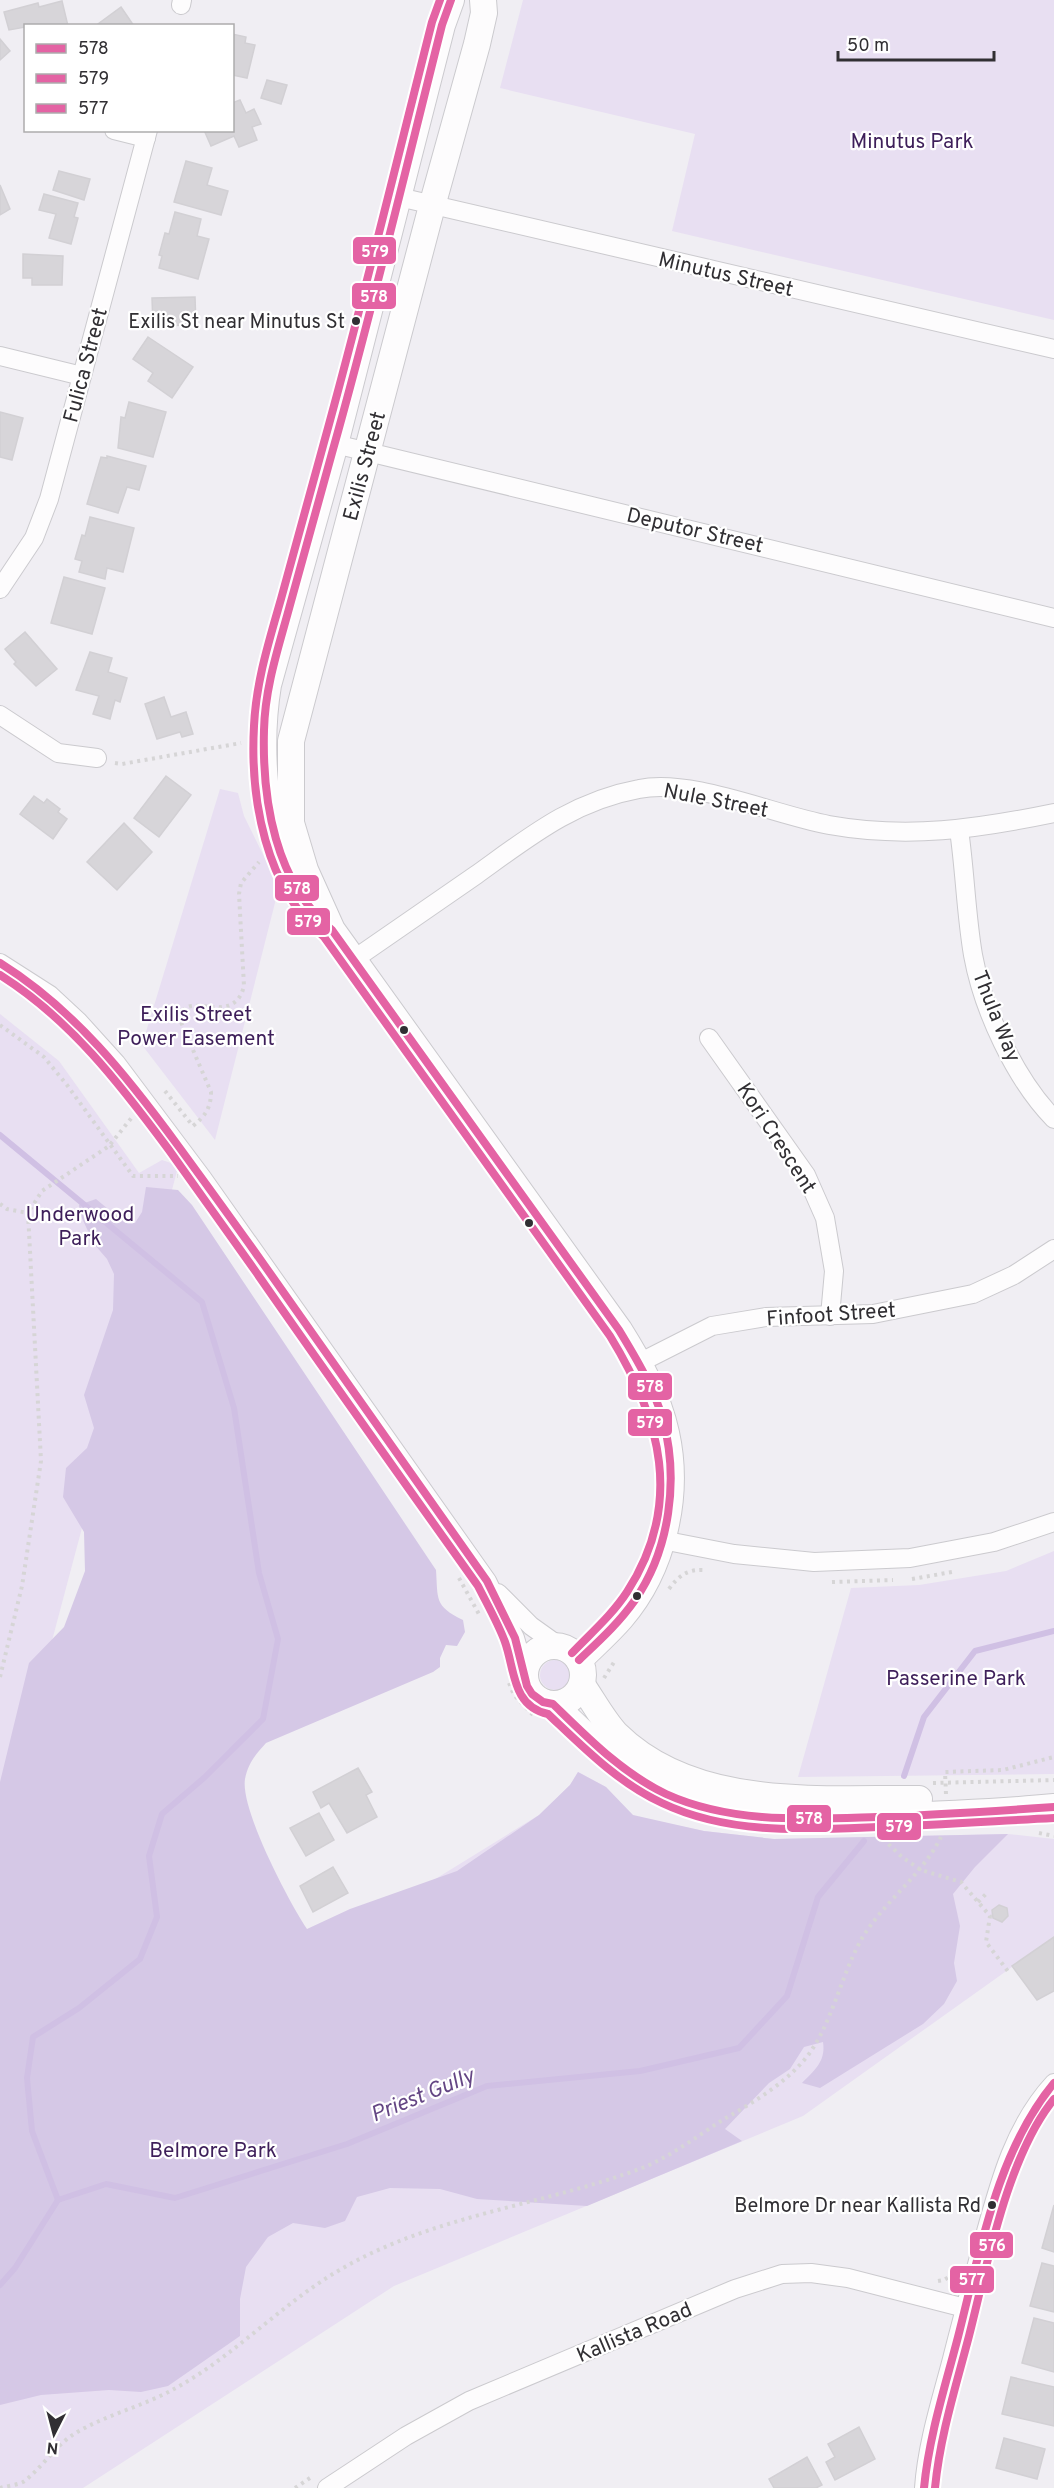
<svg xmlns="http://www.w3.org/2000/svg" width="1054" height="2488" font-family="Overpass,sans-serif">
  <rect width="100%" height="100%" fill="#f0eef3"/>
  <g fill="#e8dff2">
    <path d="M523,0H1054V320L672,231L695,134L500,88Z"/>
    <path d="M220,789L238,793L244,816L279,887L215,1140L142,1045Z"/>
    <path d="M0,1014L59,1061L139,1173L162,1160L171,1163L177,1171L0,1836Z"/>
    <path d="M1054,1551V1774L798,1777L851,1588L919,1585L1006,1571Z"/>
    <circle cx="555" cy="1675" r="15"/>
    <path d="M578,1772L606,1787L632,1816L704,1831L774,1839L1008,1834L1054,1839V1937L803,2116L394,2286L83,2488H0V1869L312,1955L539,1815L570,1785Z"/>
  </g>
  <path fill="#d5c8e6" d="M146,1187L178,1190L192,1205L436,1570C438,1599 434,1606 463,1620L465,1632L457,1646L446,1645L440,1658V1667L433,1672L266,1743C256,1754 248,1763 245,1779C240,1809 289,1902 307,1929L350,1909L457,1871L539,1815L570,1785L578,1772L606,1787L633,1815L704,1831L774,1839L1008,1834L975,1867L953,1894L960,1926L954,1963L957,1981L944,2004L923,2024L820,2088L802,2083C815,2070 826,2061 823,2042L804,2047L790,2069L769,2083L725,2129L742,2141L587,2206L477,2199L440,2189L390,2188L357,2197L345,2221L325,2228L293,2223L268,2237L246,2267L240,2299V2336L168,2386L141,2392L109,2390L41,2395L0,2405V1782L29,1663L64,1627L85,1571L84,1532L63,1497L66,1468L87,1448L94,1428L84,1395L113,1310L114,1274L107,1259L94,1244L80,1214L79,1205L96,1199L120,1219L135,1223L142,1212Z"/>
  <g fill="none" stroke-linecap="round" stroke-linejoin="round">
    <g stroke="#d0c0e4" stroke-width="6">
      <path d="M0,1135L202,1302L234,1408L259,1573L278,1639L263,1719L205,1777L162,1814L149,1856L157,1917L140,1959L79,2008L33,2037L27,2078L32,2131L58,2200"/>
      <path d="M904,1776L924,1717L975,1651L1054,1631"/>
      <path d="M0,2285L15,2268L58,2200L106,2184L175,2198L347,2144L487,2086L640,2071L739,2048L787,1996L818,1897L864,1841"/>
    </g>
  </g>
  <g fill="#d7d5d9" stroke="#d2d0d4" stroke-width="1.5">
    <path d="M62,1L68,26H26V30L25,27L9,30L4,12L38,3L39,7Z"/>
    <path d="M121,7L134,26H99L98,24Z"/>
    <path d="M232,34L246,37L245,43L255,45L247,78L232,75Z"/>
    <path d="M0,39L10,51L0,60Z"/>
    <path d="M267,80L287,85L281,104L261,98Z"/>
    <path d="M240,100L246,113L254,109L261,124L252,127L257,140L239,147L234,136L211,146L204,130H232V103Z"/>
    <path d="M186,161L212,168L207,185L228,191L221,215L174,202Z"/>
    <path d="M59,171L90,179L84,200L53,190Z"/>
    <path d="M0,185L10,209L0,215Z"/>
    <path d="M44,194L78,203L74,217L78,218L71,244L49,238L56,214L39,210Z"/>
    <path d="M175,212L201,219L197,236L209,239L198,279L159,268L162,256L159,255L165,233L169,234Z"/>
    <path d="M23,254L63,256L62,285H32V278H23Z"/>
    <path d="M195,297L196,325L153,326L152,298Z"/>
    <path d="M148,337L193,367L172,398L148,381L153,373L133,359Z"/>
    <path d="M129,402L166,412L153,457L118,448L121,417L125,418Z"/>
    <path d="M0,412L23,418L12,460L0,457Z"/>
    <path d="M107,456L146,466L139,490L127,487L118,513L87,504L101,457L107,458Z"/>
    <path d="M90,517L134,528L123,572L107,568L105,579L79,572L82,561L75,559L82,535L85,536Z"/>
    <path d="M64,577L105,588L92,634L51,623Z"/>
    <path d="M25,632L57,669L36,686L14,664L16,662L5,649Z"/>
    <path d="M90,652L112,658L108,672L127,678L120,702L115,700L110,719L93,714L99,696L76,690Z"/>
    <path d="M164,697L171,717L186,712L193,734L182,737L180,732L157,739L145,704Z"/>
    <path d="M166,776L191,795L159,837L134,818Z"/>
    <path d="M34,796L44,803L47,799L60,809L58,812L67,819L53,839L20,814Z"/>
    <path d="M124,823L152,852L117,890L87,862Z"/>
    <path d="M358,1768L372,1792L366,1795L377,1817L347,1833L329,1803L321,1808L313,1792Z"/>
    <path d="M319,1813L334,1840L306,1856L290,1828Z"/>
    <path d="M333,1867L348,1893L313,1912L300,1886Z"/>
    <path d="M999,1905L1007,1908L1008,1916L1002,1922L993,1918L992,1910Z"/>
    <path d="M1054,1937V1991L1037,2000L1012,1966Z"/>
    <path d="M1054,2205V2252L1042,2248Z"/>
    <path d="M1042,2263L1054,2266V2312L1030,2306Z"/>
    <path d="M1034,2318L1054,2323V2372L1022,2363Z"/>
    <path d="M1011,2377L1054,2387V2426L1002,2414Z"/>
    <path d="M859,2427L875,2459L835,2480L826,2462L835,2457L828,2444Z"/>
    <path d="M1004,2438L1045,2449L1037,2479L996,2468Z"/>
    <path d="M807,2457L822,2485L816,2488H774L769,2479Z"/>
  </g>
  <g fill="none" stroke-linecap="round" stroke-linejoin="round">
    <defs>
      <g id="street">
        <path d="M181,5L182,0"/>
        <path d="M114,130L146,138"/>
        <path d="M399,197L1054,349"/>
        <path d="M0,356L82,376"/>
        <path d="M335,444L1054,618"/>
        <path d="M0,589L34,538L49,499L148,130"/>
        <path d="M0,715L58,753L97,758"/>
        <path d="M959,830C965,871 966,914 973,955C983,1010 1015,1079 1054,1119"/>
        <path d="M353,960C394,932 435,903 476,875C529,837 573,801 639,789C692,778 774,815 829,825C907,839 977,829 1054,813"/>
        <path d="M0,963L50,995L78,1021L116,1063L203,1179L487,1581L515,1638L525,1672"/>
        <path d="M709,1038L806,1175L825,1218L834,1271L830,1316"/>
        <path d="M639,1363L712,1326L766,1317L873,1314L973,1294L1014,1275L1054,1249"/>
        <path d="M662,1540L734,1554L814,1562L910,1558L994,1542L1054,1522"/>
        <path d="M498,1593L531,1626L559,1646"/>
        <path d="M327,2488L406,2436L469,2401L735,2289L782,2274L811,2273L848,2278L965,2308"/>
        <path d="M924,2488C927,2444 941,2401 952,2359C962,2319 973,2279 984,2239C999,2184 1014,2126 1054,2083"/>
      </g>
      <g id="secondary">
        <path d="M483,0L484,13L477,44L432,206L291,741V823L305,870L332,930L619,1330C639,1362 658,1396 666,1433C680,1496 663,1569 621,1618C608,1633 593,1646 579,1660"/>
        <path d="M302,893C296,884 290,875 285,866C262,814 259,740 268,685L335,444L442,25L451,0"/>
        <circle cx="554" cy="1675" r="29"/>
        <path d="M582,1685C593,1701 603,1720 616,1734C694,1811 818,1798 919,1799"/>
        <path d="M553,1704C592,1742 631,1782 683,1801C746,1824 811,1819 877,1817C936,1815 995,1813 1054,1807"/>
      </g>
    </defs>
    <use href="#street" stroke="#cbcace" stroke-width="20"/>
    <use href="#secondary" stroke="#cbcace" stroke-width="28"/>
    <g stroke="#d6d5d6" stroke-width="4" stroke-dasharray="3 4.5" stroke-linecap="butt">
      <path d="M115,763L122,764L241,743"/>
      <path d="M0,1025L44,1057L67,1085L133,1176H178"/>
      <path d="M165,1091L193,1126C205,1116 211,1108 211,1092L181,1022C179,984 233,1031 244,986L239,894L241,883L259,862"/>
      <path d="M0,1204L7,1209L28,1213"/>
      <path d="M459,1578L480,1616"/>
      <path d="M912,1579L952,1572"/>
      <path d="M832,1582L893,1580"/>
      <path d="M669,1589C679,1575 688,1569 705,1570"/>
      <path d="M0,1677L22,1586L41,1461L28,1213L42,1191L109,1146L133,1116"/>
      <path d="M604,1678L616,1659"/>
      <path d="M509,1683L514,1695L533,1715"/>
      <path d="M933,1783L1054,1780"/>
      <path d="M946,1794L945,1772L1003,1770L1054,1757"/>
      <path d="M1039,1833L1054,1836"/>
      <path d="M883,1839L902,1857L921,1870L961,1882L990,1916L986,1942L1010,1974"/>
      <path d="M978,1902L988,1892"/>
      <path d="M938,2281L944,2280L955,2273"/>
      <path d="M0,2488C7,2486 17,2485 23,2482C38,2472 55,2447 71,2436C101,2416 142,2407 174,2389C235,2356 283,2302 343,2268C435,2215 544,2205 642,2168C670,2157 699,2135 724,2119C754,2102 788,2082 809,2054C833,2020 841,1976 861,1940C883,1902 921,1877 941,1837"/>
      <path d="M295,2488L310,2478"/>
    </g>
    <use href="#street" stroke="#fdfcfd" stroke-width="18"/>
    <use href="#secondary" stroke="#fdfcfd" stroke-width="26"/>
    <defs>
      <g id="bus-1">
        <path d="M451,0L442,25C406,168 372,312 332,453C318,504 304,554 290,605C279,646 265,686 264,730C262,800 275,883 332,930L619,1330C636,1358 654,1388 663,1420C679,1479 670,1549 635,1600C619,1623 599,1641 579,1660"/>
        <path d="M0,963C75,1010 127,1076 179,1147C209,1188 238,1228 267,1269C340,1373 413,1477 487,1581L515,1638L527,1686L532,1694L543,1702L553,1704C588,1738 622,1773 666,1794C732,1824 807,1819 877,1817C936,1815 995,1811 1054,1807"/>
      </g>
      <g id="bus-2">
        <path d="M440,0L432,22C396,164 362,306 323,446C309,497 295,548 281,599C269,641 256,682 254,726C250,798 265,888 324,937L610,1336C661,1419 684,1504 627,1592C612,1615 591,1633 572,1653"/>
        <path d="M0,975C70,1019 120,1084 169,1150C198,1191 227,1231 256,1272C329,1377 404,1482 478,1586C487,1604 498,1623 505,1642C515,1670 512,1706 548,1714C583,1747 617,1782 662,1803C729,1835 805,1830 877,1827C936,1825 995,1821 1054,1818"/>
      </g>
      <path id="bus-3" d="M924,2488C929,2436 945,2387 958,2337C980,2251 997,2152 1054,2083"/>
      <path id="bus-4" d="M935,2488C940,2436 956,2386 969,2336C987,2265 1008,2155 1054,2099"/>
    </defs>
    <use href="#bus-1" stroke="#fff" stroke-width="12"/>
    <use href="#bus-2" stroke="#fff" stroke-width="12"/>
    <use href="#bus-3" stroke="#fff" stroke-width="12"/>
    <use href="#bus-4" stroke="#fff" stroke-width="12"/>
    <use href="#bus-1" stroke="#e463a4" stroke-width="8"/>
    <use href="#bus-2" stroke="#e463a4" stroke-width="8"/>
    <use href="#bus-3" stroke="#e463a4" stroke-width="8"/>
    <use href="#bus-4" stroke="#e463a4" stroke-width="8"/>
  </g>
  <g fill="#312f33" stroke="#fff" stroke-width="2">
    <circle cx="356" cy="321" r="5"/>
    <circle cx="404" cy="1030" r="5"/>
    <circle cx="529" cy="1223" r="5"/>
    <circle cx="637" cy="1596" r="5"/>
    <circle cx="992" cy="2205" r="5"/>
  </g>
  <g text-anchor="middle" stroke-width="4.5" stroke-linejoin="round" paint-order="stroke">
    <g font-size="20" fill="#312f33" stroke="#fff" text-anchor="end">
      <text x="345" y="328">Exilis St near Minutus St</text>
      <text x="981" y="2212">Belmore Dr near Kallista Rd</text>
    </g>
    <g font-size="21" fill="#3e1f5a" stroke="#fff">
      <text x="912" y="148">Minutus Park</text>
      <text x="196" y="1021">Exilis Street<tspan x="196" dy="24">Power Easement</tspan></text>
      <text x="80" y="1221">Underwood<tspan x="80" dy="24">Park</tspan></text>
      <text x="956" y="1685">Passerine Park</text>
      <text x="213" y="2157">Belmore Park</text>
    </g>
    <g font-size="21" fill="#312f33" stroke="#fff">
      <text transform="translate(726 274) rotate(13)" y="7">Minutus Street</text>
      <text transform="translate(85 365) rotate(-75)" y="7">Fulica Street</text>
      <text transform="translate(364 466) rotate(-75)" y="7">Exilis Street</text>
      <text transform="translate(695 530) rotate(13)" y="7">Deputor Street</text>
      <text transform="translate(716 800) rotate(11)" y="7">Nule Street</text>
      <text transform="translate(997 1016) rotate(68)" y="7">Thula Way</text>
      <text transform="translate(777 1138) rotate(57)" y="7">Kori Crescent</text>
      <text transform="translate(831 1314) rotate(-4)" y="7">Finfoot Street</text>
      <text transform="translate(634 2332) rotate(-23)" y="7">Kallista Road</text>
    </g>
    <g font-size="22" font-style="italic" fill="#644684" stroke="#fff">
      <text transform="translate(422 2094) rotate(-22)" y="8">Priest Gully</text>
    </g>
  </g>
  <g stroke="#fff" stroke-width="2">
    <rect x="352" y="236" width="45" height="29" rx="6" fill="#e463a4"/>
    <rect x="351" y="282" width="46" height="28" rx="6" fill="#e463a4"/>
    <rect x="274" y="874" width="46" height="28" rx="6" fill="#e463a4"/>
    <rect x="286" y="907" width="45" height="29" rx="6" fill="#e463a4"/>
    <rect x="627" y="1372" width="46" height="29" rx="6" fill="#e463a4"/>
    <rect x="627" y="1408" width="46" height="29" rx="6" fill="#e463a4"/>
    <rect x="786" y="1804" width="46" height="29" rx="6" fill="#e463a4"/>
    <rect x="876" y="1812" width="46" height="29" rx="6" fill="#e463a4"/>
    <rect x="969" y="2231" width="45" height="28" rx="6" fill="#e463a4"/>
    <rect x="949" y="2265" width="46" height="29" rx="6" fill="#e463a4"/>
  </g>
  <g font-size="16" text-anchor="middle" font-weight="bold" fill="#fff">
    <text x="375" y="257">579</text>
    <text x="374" y="302">578</text>
    <text x="297" y="894">578</text>
    <text x="308" y="927">579</text>
    <text x="650" y="1392">578</text>
    <text x="650" y="1428">579</text>
    <text x="809" y="1824">578</text>
    <text x="899" y="1832">579</text>
    <text x="992" y="2251">576</text>
    <text x="972" y="2285">577</text>
  </g>
  <rect x="24" y="24" width="210" height="108" fill="#ffffff" stroke="#adacad" stroke-width="1.5"/>
  <rect x="36" y="44" width="30" height="9" fill="#e463a4" stroke="#adacad" stroke-width="1.5"/>
  <text x="78" y="54" font-size="18" fill="#312f33">578</text>
  <rect x="36" y="74" width="30" height="9" fill="#e463a4" stroke="#adacad" stroke-width="1.5"/>
  <text x="78" y="84" font-size="18" fill="#312f33">579</text>
  <rect x="36" y="104" width="30" height="9" fill="#e463a4" stroke="#adacad" stroke-width="1.5"/>
  <text x="78" y="114" font-size="18" fill="#312f33">577</text>
  <g transform="translate(54 2434) rotate(186)" stroke="#ffffff" stroke-width="4.5" paint-order="stroke">
  <path d="M0-4.5L10 22L0 15L-10 22Z" fill="#312f33"/>
  <text y="-9" font-size="16" font-weight="bold" text-anchor="middle" fill="#312f33">N</text>
  </g>
  <path d="M838 51v9h156v-9" fill="none" stroke="#312f33" stroke-width="3"/>
  <text x="847" y="51" font-size="18" fill="#312f33" stroke="#ffffff" stroke-width="4.5" paint-order="stroke">50 m</text>
</svg>
